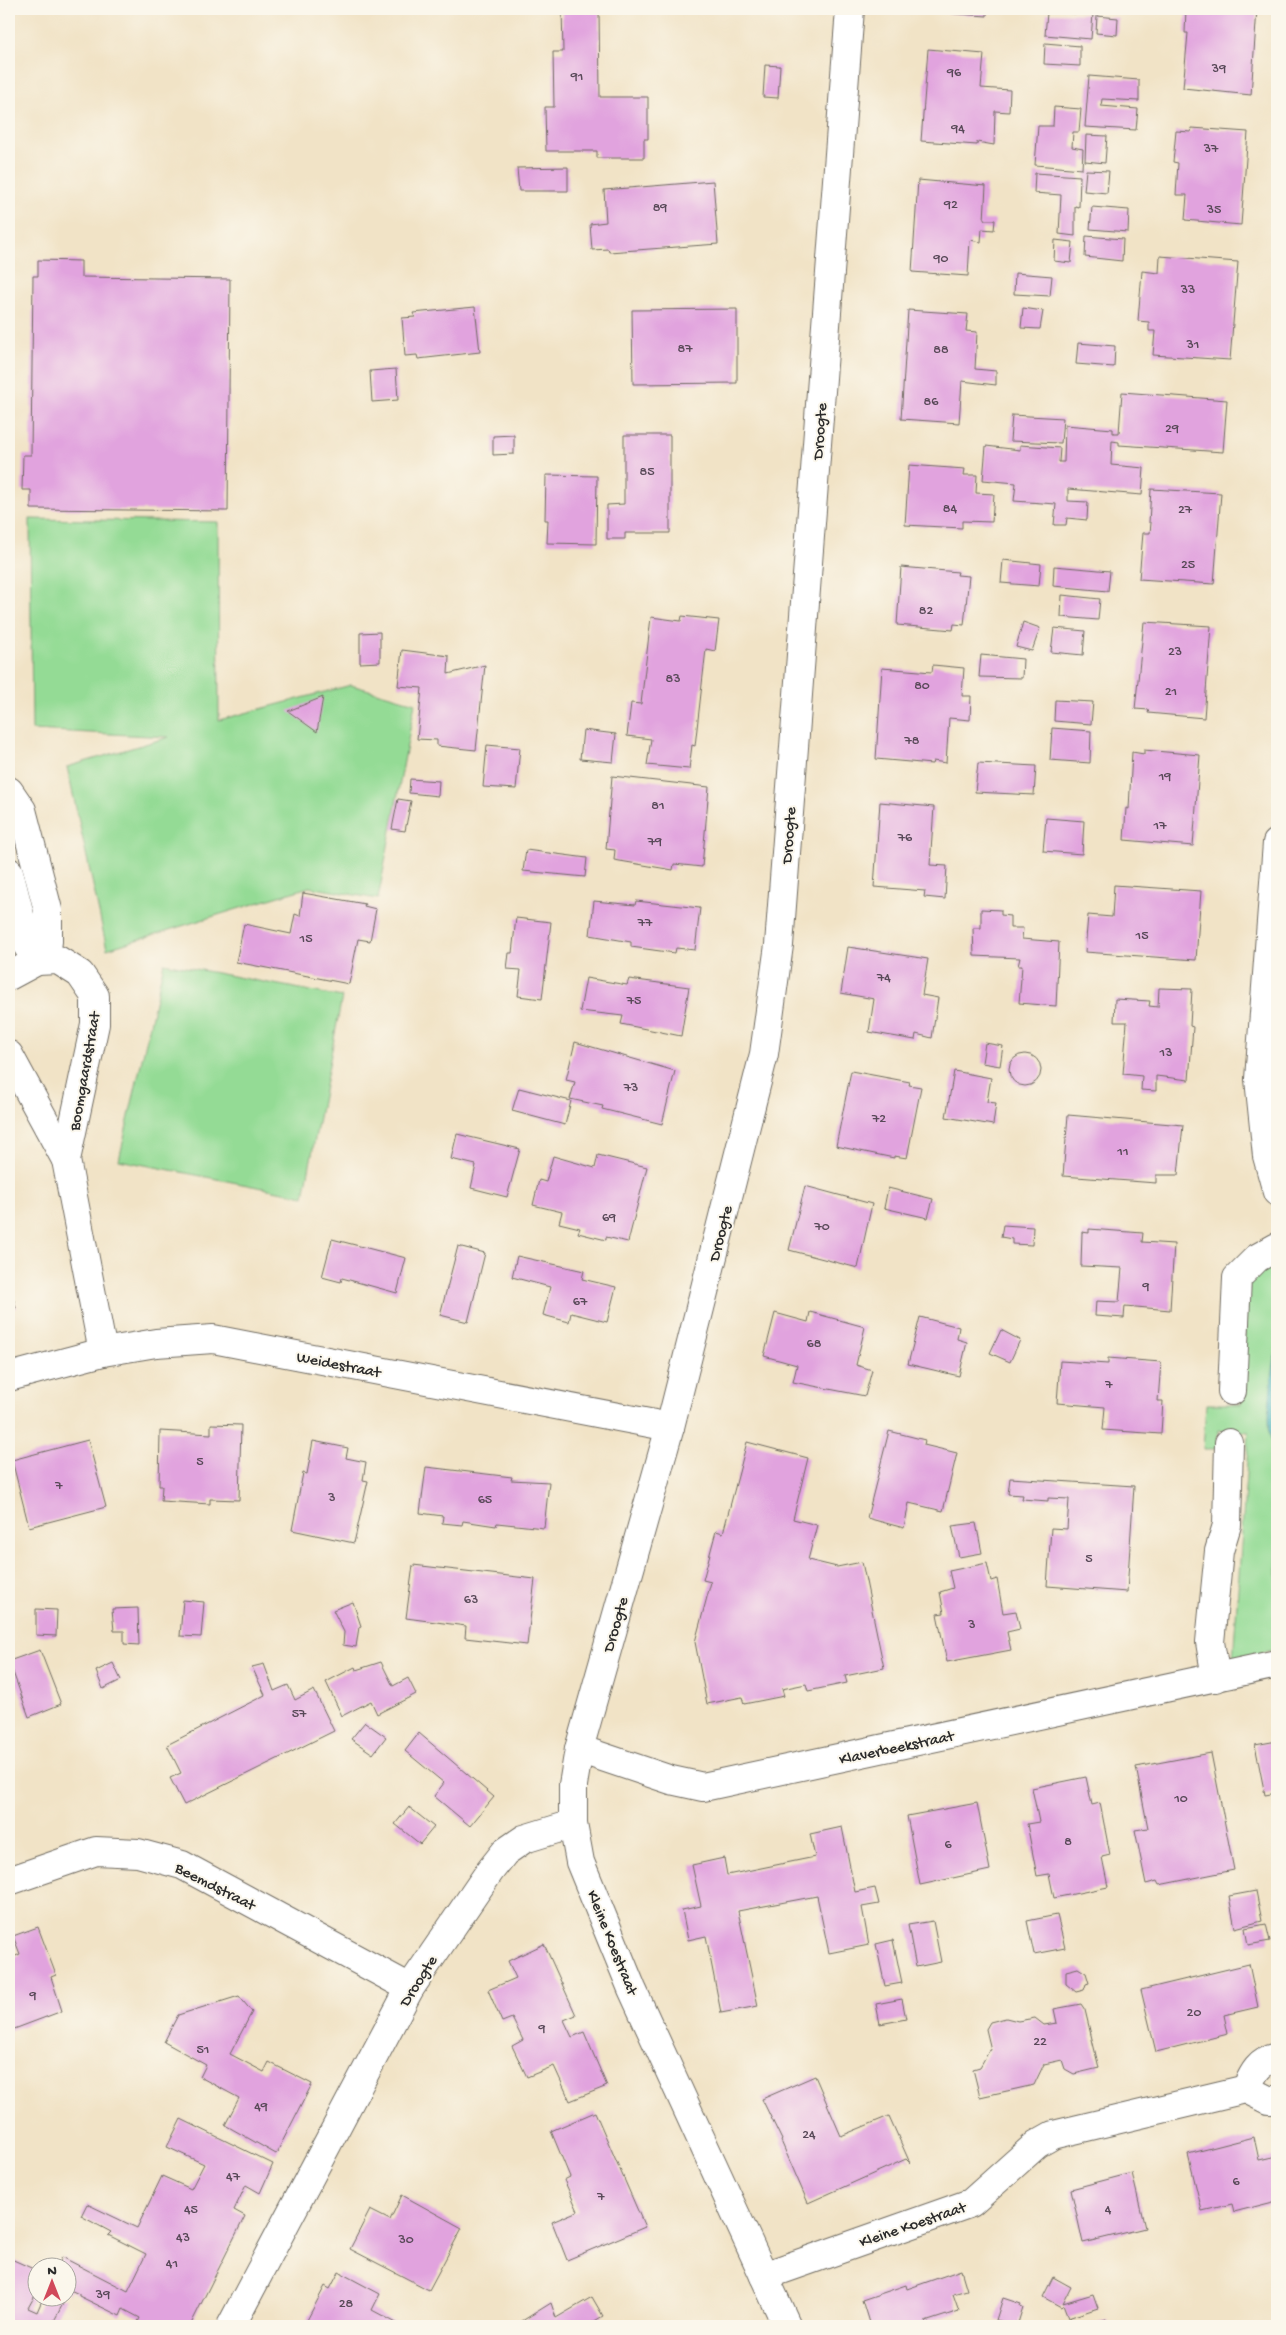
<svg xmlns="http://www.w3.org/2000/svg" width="1286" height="2335" font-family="'Gochi Hand',sans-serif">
  <rect width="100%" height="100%" fill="#fbf7ec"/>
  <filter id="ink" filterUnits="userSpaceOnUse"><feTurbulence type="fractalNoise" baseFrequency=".02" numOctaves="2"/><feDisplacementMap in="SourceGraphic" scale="10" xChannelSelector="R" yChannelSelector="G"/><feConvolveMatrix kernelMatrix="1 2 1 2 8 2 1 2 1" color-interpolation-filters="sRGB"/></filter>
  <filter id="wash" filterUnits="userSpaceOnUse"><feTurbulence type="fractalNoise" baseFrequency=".0096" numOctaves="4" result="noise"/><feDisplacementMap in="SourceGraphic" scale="20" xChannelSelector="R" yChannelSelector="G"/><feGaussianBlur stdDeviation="1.12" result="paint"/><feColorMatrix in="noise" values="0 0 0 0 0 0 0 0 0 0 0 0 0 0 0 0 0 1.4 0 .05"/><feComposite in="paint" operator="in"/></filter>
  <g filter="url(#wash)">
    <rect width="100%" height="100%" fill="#f1e3c6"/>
    <g fill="#94db95" stroke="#608360">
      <path d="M30,519L218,522L219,720L351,685L415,703L378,899L309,887L107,949L67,767L169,737L32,730Z"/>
      <path d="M164,963L342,997L304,1196L119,1160Z"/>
      <path d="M1277,1261V1649L1233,1660L1249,1432L1218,1430L1217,1449H1203L1206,1404H1241L1247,1291L1253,1274Z"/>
    </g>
    <path fill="#46b5bd" stroke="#387074" d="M1277,1353V1461C1263,1429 1271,1389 1275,1356Z"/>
    <g id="blocks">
      <g fill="#e1a3de">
        <path d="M562,9H599L600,97H648V139H644V158H597V151H546L545,107H554L553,52H563Z"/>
        <path d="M931,9H987V16L930,12Z"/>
        <path d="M1186,9H1257L1251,95L1183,88L1188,33H1185Z"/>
        <path d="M1047,13L1093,14L1091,39L1045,35Z"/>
        <path d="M1097,16L1118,18L1117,35L1096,33Z"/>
        <path d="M1045,43L1080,46V66L1044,64Z"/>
        <path d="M928,49L984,54L981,88L1010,90L1009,112L995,111L994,145L977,142V145L921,141Z"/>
        <path d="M765,65L780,66L778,98L763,97Z"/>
        <path d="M1089,76L1139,80V101L1102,99L1101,106L1138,109L1136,130L1085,127Z"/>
        <path d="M1054,107L1081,109L1079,132H1073L1072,147L1083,149L1082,169L1035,165L1038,126H1053Z"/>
        <path d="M1192,128L1248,132L1241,225L1185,220L1187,195H1176L1178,163L1173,162L1176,131L1191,132Z"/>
        <path d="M1086,135L1107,136L1105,163L1085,161Z"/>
        <path d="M568,167V191H519L517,168Z"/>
        <path d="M1086,170L1109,171L1107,193L1084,191Z"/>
        <path d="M1035,173L1080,176L1079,207L1075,206V236L1059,234L1061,195L1034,193Z"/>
        <path d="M918,180L986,186L984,220H995L994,230L982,229L981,242L970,240L968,276L912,272Z"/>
        <path d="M713,181L718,244L609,252L608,249L592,250L590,224L606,222L604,190Z"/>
        <path d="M1092,207L1129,210L1128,232L1090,229Z"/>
        <path d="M1086,236L1123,239L1122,261L1085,257Z"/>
        <path d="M1055,240L1073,242L1071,263L1054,261Z"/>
        <path d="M1160,256L1238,262L1230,360L1153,355L1155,331H1149V322L1138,321L1142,271L1159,273Z"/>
        <path d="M38,260L81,261V277L230,279L228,511L31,509V490H22L23,455H31L33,276H38Z"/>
        <path d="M1015,273L1052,276L1050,296L1014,294Z"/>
        <path d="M475,307L480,352L418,359L417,355L405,356L402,318L415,317L413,313Z"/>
        <path d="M1023,308L1043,311L1040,329L1021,328Z"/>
        <path d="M737,309V383L633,384L632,310Z"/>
        <path d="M908,310L968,314L966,331L977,332L975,369L996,371V385L962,381L959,423L901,419Z"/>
        <path d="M1078,343L1115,346L1114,367L1076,364Z"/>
        <path d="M396,369L398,400L372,402L370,371Z"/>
        <path d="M1122,392L1227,400L1223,452L1119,445V442L1112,441L1111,465L1144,468L1142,495L1068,489V501L1088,502L1087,520L1067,518L1066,525H1054L1056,504L1014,501L1016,483L983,480L986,446L1020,450V445L1060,448L1059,462H1064L1065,425L1113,429V433H1119Z"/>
        <path d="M1012,415L1063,418L1061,443L1010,441Z"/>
        <path d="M514,435V454L493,455V436Z"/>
        <path d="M624,435H670V533H625V539H607V505L624,504Z"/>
        <path d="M909,465L965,469L964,475H977L976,493L994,494L992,522L962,521V528L905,525Z"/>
        <path d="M546,475L597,476L596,544L547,543L548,520H545Z"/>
        <path d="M1151,489L1221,493L1214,584L1139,579L1143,533H1150L1151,523H1149Z"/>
        <path d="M1003,560L1041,564L1039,586L1001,583Z"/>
        <path d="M1054,566L1110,571L1108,591L1053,586Z"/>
        <path d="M901,567L958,572L957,575L969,576L964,625L954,624L953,630L897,625Z"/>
        <path d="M1062,595L1100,599L1098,620L1061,617Z"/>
        <path d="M682,616L719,620L715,651L706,649L695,746L692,745L689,769L647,765L651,739L627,736L631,703L641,704L651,617L681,621Z"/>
        <path d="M1023,622L1040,628L1032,651L1016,647Z"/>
        <path d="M1144,622L1211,626L1204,718L1148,713L1149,710L1135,709Z"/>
        <path d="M1054,628L1085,631L1083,655L1051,652Z"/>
        <path d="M380,632V662L360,663V633Z"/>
        <path d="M402,650L449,656L448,674L485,665L476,750L437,746V740L417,739L422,688L398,686Z"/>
        <path d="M981,655L1023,659L1022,678L979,677Z"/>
        <path d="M933,665L964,668L962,696H971L970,720L949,718L946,763L933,761L932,764L876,759L882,668L932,672Z"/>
        <path d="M323,697L317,732L288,711Z"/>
        <path d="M1055,700L1093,702L1091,724L1054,721Z"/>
        <path d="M1052,728L1091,731L1090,763L1050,760Z"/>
        <path d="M583,730L616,734L613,762L580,759Z"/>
        <path d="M487,745L520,748L516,789L483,787Z"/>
        <path d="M1144,750L1200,755L1193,846L1124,840L1126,808L1129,809L1132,752L1144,754Z"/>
        <path d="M978,763L1036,766L1034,795L975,792Z"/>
        <path d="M612,776L709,787L702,867L674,864L673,870L614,860L615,850L606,849Z"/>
        <path d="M410,779L439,781L438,796L409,793Z"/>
        <path d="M398,799L411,801L405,831L392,829Z"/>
        <path d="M880,802L934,807L930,865L947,866L945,899L924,897L925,891L874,887Z"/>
        <path d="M1046,818L1084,821L1082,854L1043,851Z"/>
        <path d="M526,850L587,858L585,877L523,871Z"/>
        <path d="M1114,885L1201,891L1196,960L1085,952L1088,915L1112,917Z"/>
        <path d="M303,893L365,904L364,906L376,909L370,941L358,939L349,984L236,962L244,924L291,934L295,914L300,916Z"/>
        <path d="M594,901L635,905L636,901L700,908L695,950L676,948L675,953L631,947V942L590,935Z"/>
        <path d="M981,909L1001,910V915L1010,916V928H1023L1022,939L1059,942L1056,1006L1019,1003L1022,966H1018L1020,958L974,956L973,928H981Z"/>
        <path d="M516,918L551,922L542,999L518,996L521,970L507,969L509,953H512Z"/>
        <path d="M848,947L928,959L922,995L938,998L932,1038L916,1034L915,1040L869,1032L874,999L841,993Z"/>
        <path d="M586,978L627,985L629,979L689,987L681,1036L621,1024L623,1016L580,1011Z"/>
        <path d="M1159,988L1192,989L1190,1026L1193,1027L1189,1080L1156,1076V1091L1141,1090L1142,1076L1123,1074L1127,1022H1114L1115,999L1150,1001L1149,1006L1158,1007Z"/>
        <path d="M575,1042L675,1071L662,1124L602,1109L603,1106L570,1099L575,1082L566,1080Z"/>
        <path d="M985,1043L1003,1046L1000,1066L982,1063Z"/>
        <circle cx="1025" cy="1070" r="16"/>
        <path d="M851,1071L910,1082L909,1085L921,1087L907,1158L894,1156V1158L836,1146Z"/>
        <path d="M954,1071L991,1078L987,1102L996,1103L993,1125L946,1117Z"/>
        <path d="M519,1088L571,1101L565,1125L512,1111Z"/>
        <path d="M1068,1115L1183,1125L1178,1175H1156V1183L1063,1176Z"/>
        <path d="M457,1134L520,1149L507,1197L471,1188L476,1165L451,1159Z"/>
        <path d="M598,1155L647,1167L628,1242L606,1237V1240L578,1233L580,1228L559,1223L562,1212L533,1205L539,1180L546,1182L553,1156L595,1168Z"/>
        <path d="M805,1186L872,1204L858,1268L789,1250Z"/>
        <path d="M888,1188L933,1199L928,1218L884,1208Z"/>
        <path d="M1003,1225L1033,1227L1032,1245L1012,1244V1239L1001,1237Z"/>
        <path d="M1089,1229L1143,1233L1142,1242L1174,1244L1170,1310L1125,1306L1124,1318L1095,1316L1096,1301L1119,1302L1122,1268L1081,1266L1082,1232L1089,1233Z"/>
        <path d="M332,1239L406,1258L397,1293L342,1278L341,1282L322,1277Z"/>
        <path d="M458,1246L485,1253L468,1322L440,1315Z"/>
        <path d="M517,1256L584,1271L582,1279L616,1287L607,1322L571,1313L569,1322L543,1315L550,1287L512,1277Z"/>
        <path d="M9,1284L16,1308L9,1310Z"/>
        <path d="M810,1312L865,1327L856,1365L872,1370L865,1396L793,1382L797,1365L764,1356L775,1313L808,1322Z"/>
        <path d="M920,1317L959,1327L957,1339L967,1342L959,1376L908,1364Z"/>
        <path d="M1001,1330L1020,1340L1010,1362L990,1353Z"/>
        <path d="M1108,1358L1161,1362L1158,1401H1163L1161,1434L1103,1430L1105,1407L1057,1403L1060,1361L1108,1364Z"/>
        <path d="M211,1424L241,1425L239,1500L210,1499V1504L161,1501L162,1486H159L160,1431L211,1434Z"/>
        <path d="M889,1431L925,1440L924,1445L957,1453L943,1511L909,1503L904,1528L867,1518Z"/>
        <path d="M88,1440L106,1507L29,1527L12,1460Z"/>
        <path d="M313,1441L348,1448L346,1458L366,1462L363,1480L368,1481L354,1543L292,1530L303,1473L307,1474Z"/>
        <path d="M747,1442L808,1458L793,1519L817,1525L808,1560L837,1567L862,1562L884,1668L845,1676L847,1683L808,1691L806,1684L782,1689L784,1696L744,1704L742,1697L707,1704L695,1642L711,1582L703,1580L716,1531L723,1533Z"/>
        <path d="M426,1467L512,1477L511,1480L549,1482L544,1528L497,1523L496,1526L463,1521L462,1525L442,1523L443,1516L420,1513Z"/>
        <path d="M1010,1478L1134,1486L1127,1592L1047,1586L1051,1528L1067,1529L1069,1499L1048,1498V1501L1022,1499L1023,1495L1008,1494Z"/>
        <path d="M976,1523L982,1553L959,1557L952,1526Z"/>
        <path d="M987,1563L991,1581L997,1579L1003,1613L1016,1611L1020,1629L1007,1632L1011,1650L947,1662L937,1614L944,1613L940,1592L953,1588L949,1571Z"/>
        <path d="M413,1565L535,1579L527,1645L465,1638L466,1626L406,1618Z"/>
        <path d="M183,1600L204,1602L201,1637L180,1636Z"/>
        <path d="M353,1602L361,1626L359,1627L356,1647L343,1645L344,1632L333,1610Z"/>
        <path d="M138,1608L139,1645L124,1644V1631H114L112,1609Z"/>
        <path d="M36,1609L57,1610L56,1636L36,1635Z"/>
        <path d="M40,1650L61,1704L29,1717L9,1661Z"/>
        <path d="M381,1662L393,1686L408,1678L416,1694L377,1714L371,1701L342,1716L326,1682L355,1667L356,1670Z"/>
        <path d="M113,1663L121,1680L103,1689L96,1671Z"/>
        <path d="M264,1664L274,1691L288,1685L295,1700L314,1690L334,1731L184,1805L170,1778L181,1773L167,1745L265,1695L252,1667Z"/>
        <path d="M365,1722L386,1737L373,1754L351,1739Z"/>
        <path d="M419,1733L494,1797L470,1826L434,1796L444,1783L405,1751Z"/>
        <path d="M1277,1741V1793L1265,1795L1255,1745Z"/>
        <path d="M1211,1753L1234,1870L1159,1885L1157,1881L1146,1884L1135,1830L1148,1828L1136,1767Z"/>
        <path d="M1086,1777L1092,1805L1100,1803L1110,1855L1102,1857L1108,1887L1054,1898L1049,1874L1037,1876L1027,1824L1039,1822L1032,1788Z"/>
        <path d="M977,1803L990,1870L920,1885L907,1816Z"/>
        <path d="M409,1807L434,1827L420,1844L395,1824Z"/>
        <path d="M842,1827L855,1892L875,1888L879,1904L862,1907L869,1945L829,1953L817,1896L738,1911L758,2006L721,2013L706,1936L688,1940L682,1910L701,1906L692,1865L724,1858L727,1875L815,1857L810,1834Z"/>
        <path d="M1256,1891L1262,1921L1235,1928L1229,1896Z"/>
        <path d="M1057,1915L1065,1948L1034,1954L1027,1921Z"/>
        <path d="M933,1921L941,1962L916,1967L908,1925Z"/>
        <path d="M1266,1924L1270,1941L1248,1945L1245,1928Z"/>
        <path d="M38,1927L56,1975L51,1977L62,2011L9,2031V1959L20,1954L13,1936Z"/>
        <path d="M893,1940L902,1983L885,1986L876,1944Z"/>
        <path d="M544,1944L576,2015L564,2020L572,2037L584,2032L607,2086L570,2101L554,2066L527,2077L512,2046L523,2040L512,2018L502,2022L488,1990L516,1978L508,1961Z"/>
        <path d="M1249,1964L1258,2007L1224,2015L1228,2034L1156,2052L1141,1990Z"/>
        <path d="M1078,1968L1086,1973L1089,1983L1086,1984L1084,1990L1076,1992L1066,1984V1971Z"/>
        <path d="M239,1996L252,2012L230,2054L264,2072L269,2062L312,2084L276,2154L225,2125L239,2098L200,2077L206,2065L164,2042L178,2015Z"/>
        <path d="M902,1999L906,2019L880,2024L876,2004Z"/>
        <path d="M1081,2004L1085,2010L1099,2068L1074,2074L1065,2069L1062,2060L1044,2064L1034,2085L980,2097L973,2069L980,2067L989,2051L991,2050L986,2029L990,2022L1006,2018L1018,2021L1035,2018L1044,2025L1057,2023L1054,2009Z"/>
        <path d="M815,2076L841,2136L889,2116L910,2163L906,2159L808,2203L781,2141L782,2140L762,2099Z"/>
        <path d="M595,2112L645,2227L567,2260L552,2222L578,2211L564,2180L570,2177L551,2131Z"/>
        <path d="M181,2119L273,2164L260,2193L246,2185L234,2210L245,2216L190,2326H136L140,2318L123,2309L120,2316L79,2296V2294L70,2290L68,2295V2268H57L62,2257L128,2291L146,2254L108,2235L111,2232L81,2216L87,2204L137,2228L162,2176L191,2189L204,2164L167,2147Z"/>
        <path d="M1254,2137L1259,2160L1277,2156V2201L1234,2212L1232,2204L1202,2211L1188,2154Z"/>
        <path d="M1132,2173L1145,2228L1083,2243L1071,2189Z"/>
        <path d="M402,2195L462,2228L429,2290L350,2249L370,2210L390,2220Z"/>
        <path d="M9,2258L38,2271V2290L28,2308L37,2312L43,2298H66L54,2321L65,2326H9Z"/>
        <path d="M961,2270L967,2290L953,2294L959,2311L925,2322L926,2326H870L862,2300L906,2285L907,2289Z"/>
        <path d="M339,2272L380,2294L372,2310L402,2326H304L325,2286L330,2289Z"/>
        <path d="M1053,2277L1071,2287L1063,2303L1093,2294L1098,2308L1068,2318L1063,2305L1061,2307L1043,2297Z"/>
        <path d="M592,2297L603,2316L586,2326H514L551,2303L556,2318Z"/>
        <path d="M1003,2298L1021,2304L1020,2306L1023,2307L1018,2323L1015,2322V2325L996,2320Z"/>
        <path d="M1106,2319L1109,2326H1087Z"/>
      </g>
    </g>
  </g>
  <g filter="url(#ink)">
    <use href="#blocks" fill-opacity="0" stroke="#706b61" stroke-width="1"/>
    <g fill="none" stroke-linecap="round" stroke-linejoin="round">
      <defs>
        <g id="minor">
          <path d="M9,791L22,810L48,910V942L37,961"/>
          <path d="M1277,843L1259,1079L1267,1156L1277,1192"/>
          <path d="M9,872L28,947L37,961"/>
          <path d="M9,976L37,961L58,960L80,974L95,996V1024L66,1160L103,1352"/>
          <path d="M9,1055L66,1160"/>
          <path d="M9,1377L103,1352L156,1343L213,1339L670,1427"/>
          <path d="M1232,1391L1237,1278L1257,1258L1277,1247"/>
          <path d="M1216,1678L1210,1642L1219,1551L1227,1525L1229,1443"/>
          <path d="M579,1749L671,1780L703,1787L1277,1664"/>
          <path d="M573,1824L580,1862L632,1989L787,2326"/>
          <path d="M9,1881L96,1851L138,1853L182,1865L410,1988"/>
          <path d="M1246,2089C1253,2073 1259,2061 1277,2057"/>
          <path d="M764,2276L971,2203L1037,2144L1053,2135L1246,2089L1268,2100H1277"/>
          <path d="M231,2326L410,1988L490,1871L505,1852L524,1839L573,1824V1785L579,1749L670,1427L764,1054L779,945L850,9"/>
        </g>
      </defs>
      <use href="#minor" stroke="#706b61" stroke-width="30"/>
      <use href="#minor" stroke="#fff" stroke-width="28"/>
    </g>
  </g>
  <g text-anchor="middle" stroke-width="4" stroke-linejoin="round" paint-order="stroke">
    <g font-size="14" fill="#584958">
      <text x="1219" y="72">39</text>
      <text x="954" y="76">96</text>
      <text x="577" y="80">91</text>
      <text x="958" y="132">94</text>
      <text x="1211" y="152">37</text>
      <text x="951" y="208">92</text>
      <text x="660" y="211">89</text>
      <text x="1214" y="213">35</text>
      <text x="941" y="262">90</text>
      <text x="1188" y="293">33</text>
      <text x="1193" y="348">31</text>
      <text x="685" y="352">87</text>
      <text x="941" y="353">88</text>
      <text x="931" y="405">86</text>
      <text x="1172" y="432">29</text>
      <text x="647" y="475">85</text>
      <text x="950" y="512">84</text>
      <text x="1185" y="513">27</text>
      <text x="1188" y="568">25</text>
      <text x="926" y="614">82</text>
      <text x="1175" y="655">23</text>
      <text x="673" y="682">83</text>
      <text x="922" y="689">80</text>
      <text x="1171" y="695">21</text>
      <text x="912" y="744">78</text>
      <text x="1165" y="780">19</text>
      <text x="658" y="809">81</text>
      <text x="1160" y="829">17</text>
      <text x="905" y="841">76</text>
      <text x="655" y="845">79</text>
      <text x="645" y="926">77</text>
      <text x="1142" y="939">15</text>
      <text x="306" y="942">15</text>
      <text x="884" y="981">74</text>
      <text x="634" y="1004">75</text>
      <text x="1166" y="1056">13</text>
      <text x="631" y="1091">73</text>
      <text x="879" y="1122">72</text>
      <text x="1123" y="1155">11</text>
      <text x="609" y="1221">69</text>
      <text x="822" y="1230">70</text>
      <text x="1146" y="1290">9</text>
      <text x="580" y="1305">67</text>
      <text x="814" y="1347">68</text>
      <text x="1109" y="1388">7</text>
      <text x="200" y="1465">5</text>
      <text x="59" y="1489">7</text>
      <text x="332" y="1501">3</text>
      <text x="485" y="1503">65</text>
      <text x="1089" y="1562">5</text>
      <text x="471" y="1603">63</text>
      <text x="972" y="1628">3</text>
      <text x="299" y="1717">57</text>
      <text x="1181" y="1802">10</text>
      <text x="1068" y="1845">8</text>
      <text x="948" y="1848">6</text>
      <text x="33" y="1999">9</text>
      <text x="1194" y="2016">20</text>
      <text x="542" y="2032">9</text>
      <text x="1040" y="2045">22</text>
      <text x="203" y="2053">51</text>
      <text x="261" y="2110">49</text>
      <text x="809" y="2138">24</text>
      <text x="233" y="2180">47</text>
      <text x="1236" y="2185">6</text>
      <text x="601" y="2200">7</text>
      <text x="191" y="2213">45</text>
      <text x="1108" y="2213">4</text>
      <text x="183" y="2241">43</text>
      <text x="406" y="2243">30</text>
      <text x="172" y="2267">41</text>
      <text x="103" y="2298">39</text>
      <text x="346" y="2307">28</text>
    </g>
    <g font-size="16" fill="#2b2b2b" stroke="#fbf7ec">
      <text transform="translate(818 431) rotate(-86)" y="6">Droogte</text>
      <text transform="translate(787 835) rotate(-86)" y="6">Droogte</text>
      <text transform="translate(83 1071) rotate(-80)" y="6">Boomgaardstraat</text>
      <text transform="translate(719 1233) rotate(-76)" y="6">Droogte</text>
      <text transform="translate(339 1363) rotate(11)" y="6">Weidestraat</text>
      <text transform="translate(614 1624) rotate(-74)" y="6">Droogte</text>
      <text transform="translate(896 1746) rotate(-12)" y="6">Klaverbeekstraat</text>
      <text transform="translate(216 1885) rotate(27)" y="6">Beemdstraat</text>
      <text transform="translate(614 1942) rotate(68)" y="6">Kleine Koestraat</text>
      <text transform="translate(417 1980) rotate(-58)" y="6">Droogte</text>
      <text transform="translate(912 2223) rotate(-19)" y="6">Kleine Koestraat</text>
    </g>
  </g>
  <rect width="1286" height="2335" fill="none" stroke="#fbf7ec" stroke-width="30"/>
  <g transform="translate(52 2282)"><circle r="24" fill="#fbf7ec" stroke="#a8a59f"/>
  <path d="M0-4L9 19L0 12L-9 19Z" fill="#d1495b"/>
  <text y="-8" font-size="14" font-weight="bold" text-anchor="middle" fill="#2b2b2b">N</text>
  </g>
</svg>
